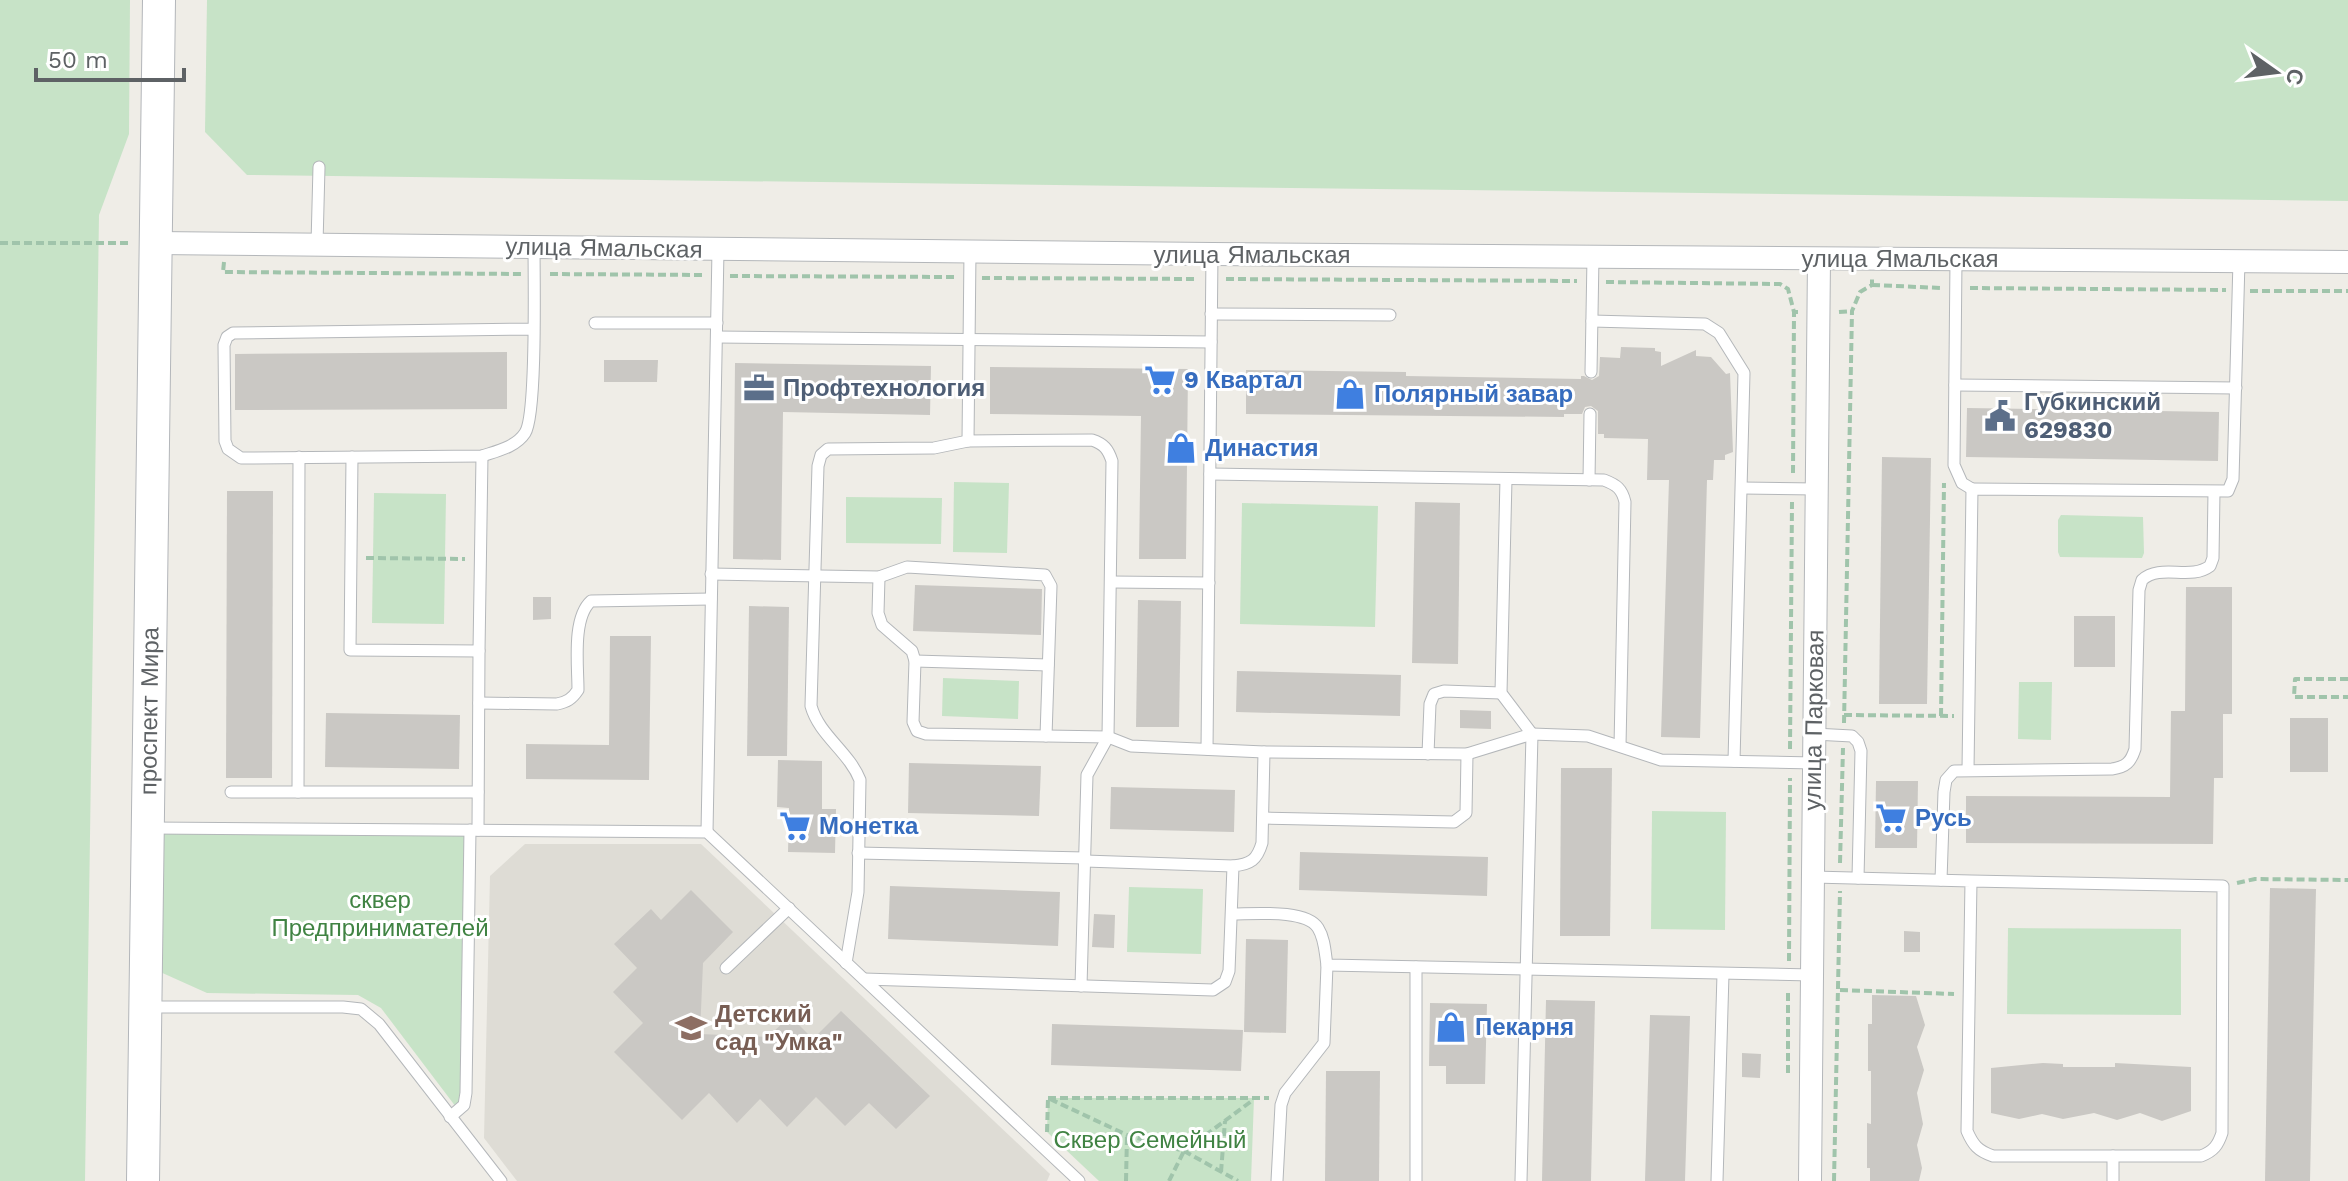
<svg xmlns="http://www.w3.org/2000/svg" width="2348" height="1181" font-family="'Work Sans',sans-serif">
  <rect width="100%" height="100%" fill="#efede7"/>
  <path fill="#dedcd5" d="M525,844H701L1050,1174L1047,1181H517L484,1138L490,876Z"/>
  <g fill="#c7e3c7">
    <path d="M0,0H130L129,134L99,215L85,1181H0Z"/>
    <path d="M207,0H2348V201L247,175L205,132Z"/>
    <path d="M954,482L1009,483L1007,553L953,552Z"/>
    <path d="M374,493L446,494L444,624L372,623Z"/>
    <path d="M846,497L942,498L941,544L846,543Z"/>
    <path d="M1242,503L1378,506L1375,627L1240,624Z"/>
    <path d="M2061,515L2143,517L2144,553L2142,558L2060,557L2058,552V520Z"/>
    <path d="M943,678L1019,681L1018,719L942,716Z"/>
    <path d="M2019,682H2052L2051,740L2018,739Z"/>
    <path d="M1652,811L1726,812L1725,930L1651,929Z"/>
    <path d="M164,828L470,830L466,1081L459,1111L381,1008L358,995L207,993L158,971Z"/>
    <path d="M1129,887L1203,889L1201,954L1127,952Z"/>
    <path d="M2008,928L2181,929V1015L2007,1014Z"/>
    <path d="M1048,1098H1254L1251,1181H1099L1047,1132Z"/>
  </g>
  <g fill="#cac8c4">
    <path d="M1621,347L1655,348V351L1661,352V366L1696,350V356L1711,357L1726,374L1730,373L1733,452L1725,455V460H1714L1713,480H1707L1700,738L1661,737L1669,480H1647L1648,439L1604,438V434H1598V411L1591,406L1585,407L1582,414H1564V417L1246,414V370L1406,372V376L1581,379V376H1584L1592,380L1599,376L1600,357L1620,358Z"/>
    <path d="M507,352V409L235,410V354Z"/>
    <path d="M604,360H658L657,382H604Z"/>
    <path d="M735,363L931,366L930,415L783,412L781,560L733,559Z"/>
    <path d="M990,367L1188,369L1186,559H1139L1141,416L990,414Z"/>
    <path d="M1967,408L2219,412L2218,461L1966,457Z"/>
    <path d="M1882,457L1931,458L1927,704H1879Z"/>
    <path d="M227,491H273L272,778H226Z"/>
    <path d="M1415,502L1460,503L1458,664L1412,663Z"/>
    <path d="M915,585L1042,589L1041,635L913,631Z"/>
    <path d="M2186,587H2232V714H2223V778H2214L2213,844L1966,843V796L2170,797L2171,711H2185Z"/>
    <path d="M533,597H551V619L533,620Z"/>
    <path d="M1138,600L1181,601L1179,727H1136Z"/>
    <path d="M749,606L789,607L787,756H747Z"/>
    <rect x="2074" y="616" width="41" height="51"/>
    <path d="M610,636H651L649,780L526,779V744L609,745Z"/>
    <path d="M1237,671L1401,675L1400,716L1236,712Z"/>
    <path d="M1460,710L1491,711V729L1460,728Z"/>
    <path d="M326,713L460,715L459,769L325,767Z"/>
    <rect x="2290" y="718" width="38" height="54"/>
    <path d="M778,760L822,761V809H836L835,853L788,852L789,808L777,807Z"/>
    <path d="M909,763L1041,766L1039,816L908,813Z"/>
    <path d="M1561,768H1612L1610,936H1560Z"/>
    <path d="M1876,781H1918L1917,848H1875Z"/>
    <path d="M1111,787L1235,790L1234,832L1110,829Z"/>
    <path d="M1300,852L1488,857L1487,896L1299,890Z"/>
    <path d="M890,886L1060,892L1058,946L888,939Z"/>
    <path d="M2270,888L2316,889L2310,1181H2265Z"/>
    <path d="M691,890L733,932L703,963L700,1034L768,1037L790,1016L813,1039L841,1011L930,1096L896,1129L869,1103L845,1126L816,1097L787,1127L760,1099L737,1123L709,1093L682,1120L614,1052L643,1023L613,992L637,968L614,944L651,909L661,920Z"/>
    <path d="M1094,914L1115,915L1114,948L1092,947Z"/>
    <path d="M1904,931L1920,932V952H1904Z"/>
    <path d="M1246,939L1288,940L1286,1033L1244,1032Z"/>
    <path d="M1872,995L1916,996L1925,1025L1917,1047L1924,1070L1917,1093L1923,1124L1917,1145L1922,1168L1919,1181H1870V1168H1867V1123L1871,1124V1071H1868V1024H1872Z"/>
    <path d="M1546,1000L1595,1001L1591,1181H1542Z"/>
    <path d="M1430,1003L1487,1004L1485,1084H1446V1066H1429Z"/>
    <path d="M1650,1015L1690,1016L1685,1181H1645Z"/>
    <path d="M1052,1024L1243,1030L1241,1071L1051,1065Z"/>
    <path d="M1742,1053L1761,1054L1760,1078L1742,1077Z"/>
    <path d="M2043,1063L2063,1064V1067H2115V1063L2191,1067V1111L2162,1121L2140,1113L2117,1120L2094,1113L2063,1119L2042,1114L2019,1119L1991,1113V1068Z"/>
    <path d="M1326,1071H1380L1379,1181H1325Z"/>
  </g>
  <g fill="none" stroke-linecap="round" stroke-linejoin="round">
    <defs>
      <g id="service">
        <path d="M317,244L319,167"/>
        <path d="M970,252L968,441L1092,440C1104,444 1108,449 1112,461L1108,737L1087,775L1081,986"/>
        <path d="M1956,260L1954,465L1962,483L1972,489"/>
        <path d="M1211,314L1390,315"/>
        <path d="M1592,321L1705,324L1719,333L1744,373L1734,761"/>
        <path d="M595,323H717"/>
        <path d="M533,329L233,333L227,337L224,345L225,441L228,449L241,458L482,456C497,451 516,447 525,433C537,415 534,277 534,247"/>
        <path d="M717,337L1211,342"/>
        <path d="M1591,372L1593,257"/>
        <path d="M1955,385L2236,388"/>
        <path d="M352,457L350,650L479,651L482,456"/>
        <path d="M1210,474L1604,480C1617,485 1622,489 1625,502L1620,746"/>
        <path d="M1506,479L1501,693L1532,734L1521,1181"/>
        <path d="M1589,480L1590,414"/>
        <path d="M1742,488L1816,489"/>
        <path d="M711,574L879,577L907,567L1045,575L1051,586L1046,736"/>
        <path d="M879,577L878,613L882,625L912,651L915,661L913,722L917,731L926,734L1108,737L1131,746L1264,752L1467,754L1532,734L1588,736L1661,760L1814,763"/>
        <path d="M1112,582L1209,583"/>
        <path d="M915,661L1048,665"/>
        <path d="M479,703L557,704C567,702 572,699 578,690C578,665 572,618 591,601L711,599"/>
        <path d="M1814,734L1852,736L1858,742L1861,751L1858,878"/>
        <path d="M1207,749L1212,254"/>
        <path d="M1428,754L1430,704L1434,694L1444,691L1501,693"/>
        <path d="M1968,770L1972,489L2228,491L2233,479L2239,261"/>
        <path d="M231,792H478"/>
        <path d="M298,792L299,457"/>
        <path d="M1263,818L1454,822L1466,813L1467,754"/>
        <path d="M150,828L707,832L1079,1181"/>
        <path d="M478,830L479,651"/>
        <path d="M707,832L718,250"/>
        <path d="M858,853L1085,858"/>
        <path d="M1085,861L1233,866"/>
        <path d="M1813,877L1971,881L2223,886L2222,1133C2218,1145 2214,1151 2201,1156H1993C1978,1151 1973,1145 1967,1131L1971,881"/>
        <path d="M1941,880L1944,792L1946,780L1954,771L2112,769C2126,767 2131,762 2135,749L2139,590L2142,580C2161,563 2190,581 2210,566L2213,558L2214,492"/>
        <path d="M1232,914C1254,914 1306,909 1318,928C1325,939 1325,953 1327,965L1812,975"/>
        <path d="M846,963L858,892L860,780C849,752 819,735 811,706L818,466L821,455L828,449L934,448L968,441"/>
        <path d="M726,968L789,908"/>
        <path d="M864,979L1213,990L1225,982L1229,971L1233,866C1251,864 1257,860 1262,843L1264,752"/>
        <path d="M148,1007H343L361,1009L379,1024L501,1181"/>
        <path d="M450,1117L464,1105L466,1093L470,830"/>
        <path d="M1277,1181L1281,1105L1285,1093L1324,1043L1327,965"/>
        <path d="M1416,1181V967"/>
        <path d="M1717,1181L1723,974"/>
        <path d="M2113,1181V1156"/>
      </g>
      <g id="minor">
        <path d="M156,243L1212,254L2348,262"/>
        <path d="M1810,1181L1819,259"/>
      </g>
      <g id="secondary">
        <path id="s1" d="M143,1181L159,0"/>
      </g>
    </defs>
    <use href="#service" stroke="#b4b7ba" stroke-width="13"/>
    <use href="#minor" stroke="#b4b7ba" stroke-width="24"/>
    <use href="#secondary" stroke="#b3b6ba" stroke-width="34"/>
    <g stroke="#a0c4ab" stroke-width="4" stroke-dasharray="8 4" stroke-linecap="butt">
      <path d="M0,243H130"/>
      <path d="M224,262L223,272L521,274"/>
      <path d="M550,274L705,275"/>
      <path d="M730,276L957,277"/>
      <path d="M982,278L1197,279"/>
      <path d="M1226,279L1577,281"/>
      <path d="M1606,282L1780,284L1788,289L1794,312H1798"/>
      <path d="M1872,285L1942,288"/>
      <path d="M1970,288L2226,290"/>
      <path d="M2250,291H2348"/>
      <path d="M1839,312L1852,311"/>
      <path d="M1793,473L1794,312"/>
      <path d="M366,558L465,559"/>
      <path d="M2348,679H2295L2294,697H2348"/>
      <path d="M1844,715L1954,716"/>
      <path d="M1941,716L1944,483"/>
      <path d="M1844,723L1852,311L1860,292L1872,285V276"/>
      <path d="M1790,749L1792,502"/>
      <path d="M1840,863L1843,748"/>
      <path d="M2237,883L2255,879L2348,880"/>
      <path d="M1789,961L1790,778"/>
      <path d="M1840,990L1954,994"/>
      <path d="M1788,1073V990"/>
      <path d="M1048,1098H1269"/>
      <path d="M1050,1099L1127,1135L1184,1151L1238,1181"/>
      <path d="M1047,1132L1048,1098"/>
      <path d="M1221,1172L1225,1121"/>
      <path d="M1126,1181L1127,1135"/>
      <path d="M1169,1181L1184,1151L1253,1100"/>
      <path d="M1834,1181L1840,891"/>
    </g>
    <use href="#service" stroke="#fff" stroke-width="11"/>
    <use href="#minor" stroke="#fff" stroke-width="22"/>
    <use href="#secondary" stroke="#fff" stroke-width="32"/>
  </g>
  <defs>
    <symbol id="supermarket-bare" viewBox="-9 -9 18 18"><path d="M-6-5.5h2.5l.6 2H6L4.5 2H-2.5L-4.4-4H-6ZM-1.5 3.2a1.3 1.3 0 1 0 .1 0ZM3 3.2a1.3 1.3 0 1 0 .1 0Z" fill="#3f7fe0" stroke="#fff" stroke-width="2.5" paint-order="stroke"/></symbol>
    <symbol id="office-bare" viewBox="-9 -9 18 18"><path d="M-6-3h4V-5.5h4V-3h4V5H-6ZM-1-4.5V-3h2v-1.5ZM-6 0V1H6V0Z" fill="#5c6f8a" stroke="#fff" stroke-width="2.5" paint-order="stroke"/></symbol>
    <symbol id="shop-bare" viewBox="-9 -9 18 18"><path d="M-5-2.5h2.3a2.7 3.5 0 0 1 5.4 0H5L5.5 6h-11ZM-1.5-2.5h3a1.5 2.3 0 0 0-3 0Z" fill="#3f7fe0" stroke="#fff" stroke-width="2.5" paint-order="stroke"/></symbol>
    <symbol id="civic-bare" viewBox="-9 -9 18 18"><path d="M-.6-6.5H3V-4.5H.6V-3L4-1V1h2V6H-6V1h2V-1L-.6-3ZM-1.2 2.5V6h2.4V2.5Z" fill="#5c6f8a" stroke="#fff" stroke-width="2.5" paint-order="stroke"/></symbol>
    <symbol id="school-bare" viewBox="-9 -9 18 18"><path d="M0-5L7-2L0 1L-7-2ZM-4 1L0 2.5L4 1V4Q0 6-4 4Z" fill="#8d6e63" stroke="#fff" stroke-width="2.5" paint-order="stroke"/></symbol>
  </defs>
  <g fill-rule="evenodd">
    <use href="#supermarket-bare" x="1138" y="358" width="44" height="44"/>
    <use href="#office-bare" x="737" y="366" width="44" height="44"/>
    <use href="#shop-bare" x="1328" y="372" width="44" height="44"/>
    <use href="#civic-bare" x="1978" y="394" width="44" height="44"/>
    <use href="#shop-bare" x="1159" y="426" width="44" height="44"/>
    <use href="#supermarket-bare" x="1869" y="796" width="44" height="44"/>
    <use href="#supermarket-bare" x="773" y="804" width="44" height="44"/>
    <use href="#shop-bare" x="1429" y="1005" width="44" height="44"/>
    <use href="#school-bare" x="669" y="1006" width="44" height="44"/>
  </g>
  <g text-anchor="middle" stroke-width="6" stroke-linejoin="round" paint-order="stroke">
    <g font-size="24" fill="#5e6265" stroke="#fff">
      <text transform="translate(604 248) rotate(1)" y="8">улица Ямальская</text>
      <text x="1252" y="263">улица Ямальская</text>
      <text x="1900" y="267">улица Ямальская</text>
      <text dy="8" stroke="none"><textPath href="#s1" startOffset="470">проспект Мира</textPath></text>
      <text transform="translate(1814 720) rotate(-89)" y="8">улица Парковая</text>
    </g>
    <g font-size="24" font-weight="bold" fill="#366cbe" stroke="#fff" text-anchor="start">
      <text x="1184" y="388">9 Квартал</text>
      <text x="1374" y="402">Полярный завар</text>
      <text x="1205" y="456">Династия</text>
      <text x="1915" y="826">Русь</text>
      <text x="819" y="834">Монетка</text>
      <text x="1475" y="1035">Пекарня</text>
    </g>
    <g font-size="24" font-weight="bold" fill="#4e5e75" stroke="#fff" text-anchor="start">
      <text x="783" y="396">Профтехнология</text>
      <text x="2024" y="410">Губкинский<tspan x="2024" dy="28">629830</tspan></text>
    </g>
    <g font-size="24" fill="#408343" stroke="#fff">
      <text x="380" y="908">сквер<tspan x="380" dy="28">Предпринимателей</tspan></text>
      <text x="1150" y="1148">Сквер Семейный</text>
    </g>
    <g font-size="24" font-weight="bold" fill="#785e54" stroke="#fff" text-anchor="start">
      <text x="715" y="1022">Детский<tspan x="715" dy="28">сад "Умка"</tspan></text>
    </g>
  </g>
  <g transform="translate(2276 72) rotate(104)" stroke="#ffffff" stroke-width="6" paint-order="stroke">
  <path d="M0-6L14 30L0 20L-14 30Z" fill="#5e6265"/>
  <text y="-12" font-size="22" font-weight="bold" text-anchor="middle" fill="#5e6265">С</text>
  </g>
  <path d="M36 68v12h148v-12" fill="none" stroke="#5e6265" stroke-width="4"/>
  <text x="48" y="68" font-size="24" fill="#5e6265" stroke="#ffffff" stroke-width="6" paint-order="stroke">50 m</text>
</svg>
